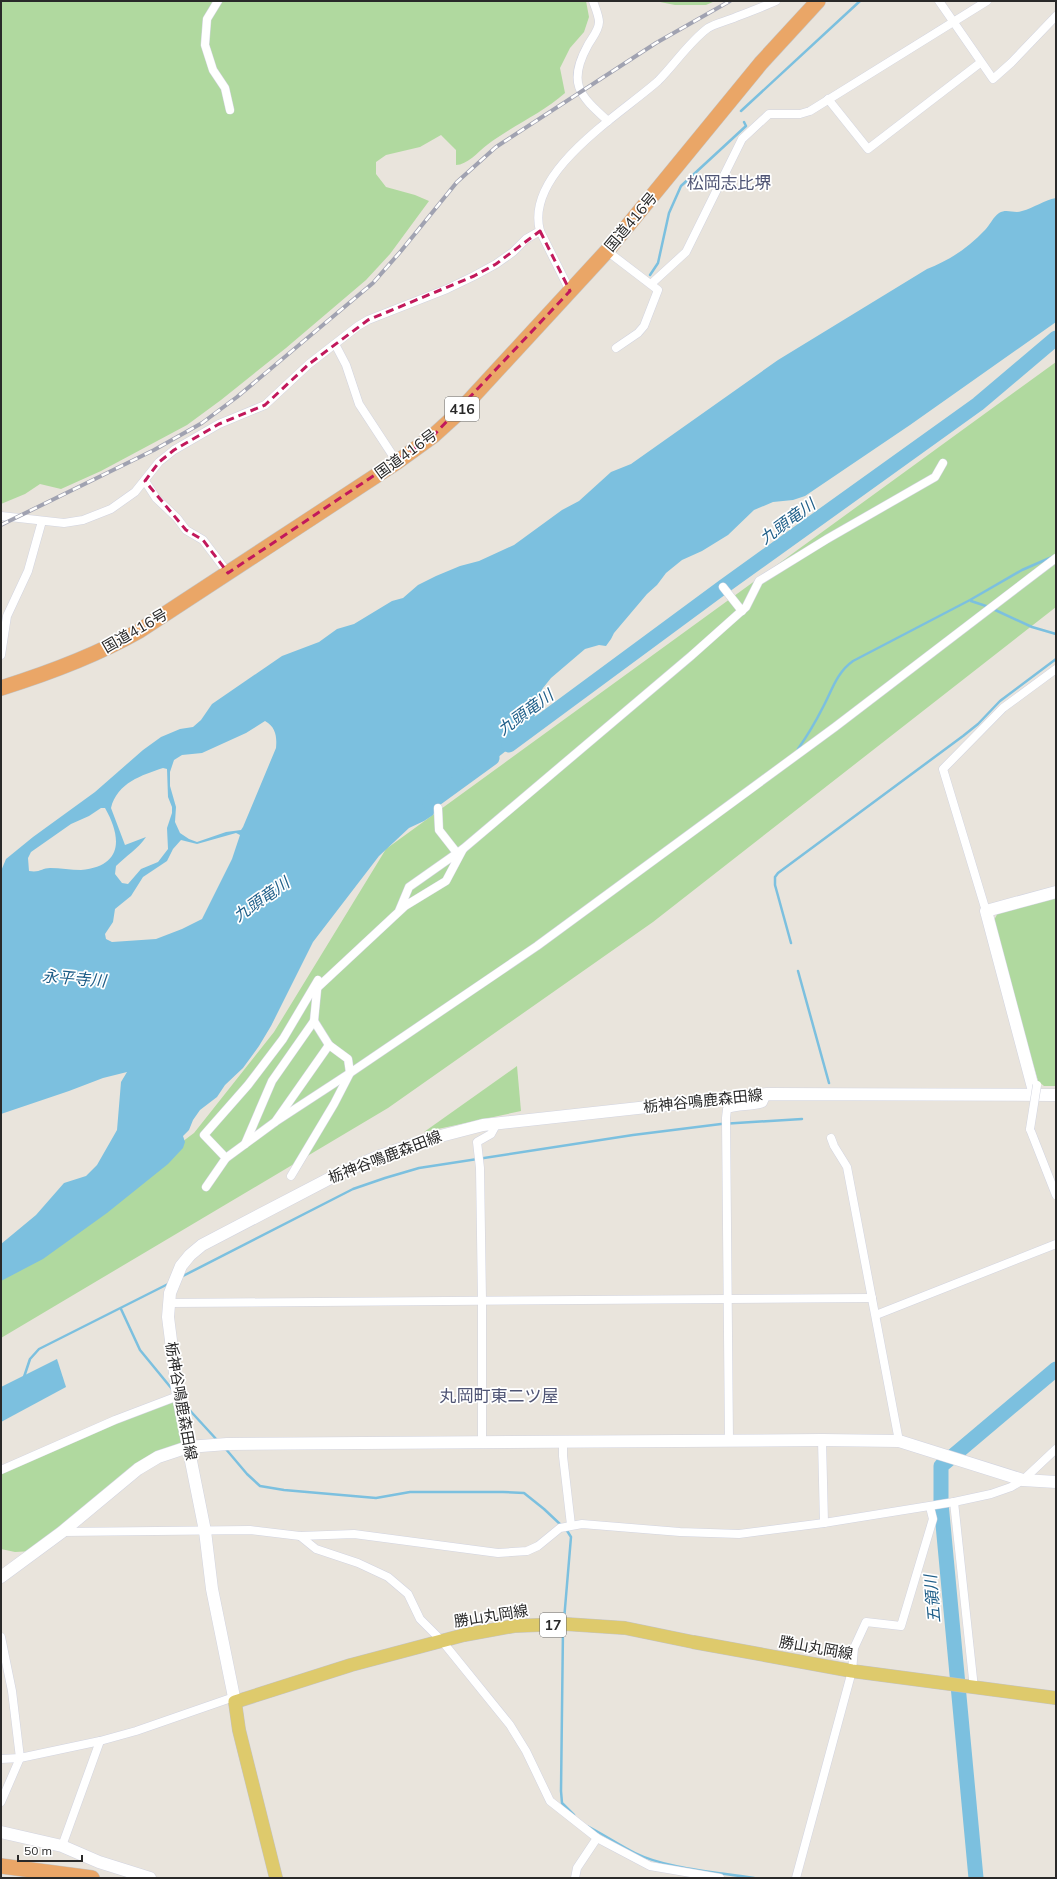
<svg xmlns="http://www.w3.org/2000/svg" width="1057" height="1879" font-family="Mulish,'Noto Sans JP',sans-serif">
  <rect width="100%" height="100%" fill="#e9e4dc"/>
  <g fill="#b0d99f">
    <path d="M1,1H586L589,17L584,32L570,48L560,68L565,93C541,114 512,126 487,145C478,152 467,165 456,165V150L441,135L420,147L386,155L376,162V174L386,187L415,195L429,201L390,254L366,280L286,348L221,400L187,425L101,471L61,489L40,484L25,494L1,504Z"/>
    <path d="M655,1H715L706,5H675Z"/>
    <path d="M1056,362V607L653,922L388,1108L1,1338V1277L194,1133L274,1032L386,849Z"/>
    <path d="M1056,895V1086H1044L1038,1081L1019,1016L994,920L999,911Z"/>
    <path d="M517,1066L521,1111L424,1132Z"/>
    <path d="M178,1396L188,1447L158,1457L33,1551L15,1552L1,1549V1470Z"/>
  </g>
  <g fill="#7cc0df" fill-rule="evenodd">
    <path d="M1056,198V322L910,425L805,496L793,500L773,502L754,510L728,535L702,551L682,560L666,573L657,585L647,594L614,633L611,639L606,646L599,645L585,649L551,678L543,688L536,701L537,710L531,727L521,739L483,769L472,771L457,779L448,788L433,815L424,821L409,828L379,856L313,942L271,1026L259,1046L243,1068L225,1085L217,1097L200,1110L193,1120L189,1130L183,1136L185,1142L183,1148L168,1164L107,1213L43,1259L1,1281V1244L36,1215L64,1183L86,1176L97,1165L117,1130L121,1082L127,1072L103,1078L69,1091L1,1114V871L6,859L33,837L95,792L143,750L161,737L180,729L193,727L201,720L212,704L282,656L319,642L337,629L354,624L392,601L403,598L418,585L436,576L460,566L479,561L514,545L562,510L579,501L611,472L631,464L778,360L927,269C950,260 968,248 985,230C990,225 993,217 999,213C1007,208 1014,214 1022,211C1034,208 1044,200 1056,198ZM265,721C276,727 277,737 276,748L243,827L241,830L226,832L197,842L189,839L180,833L175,822L176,807L170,786V772L174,760L182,755L202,753L246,733ZM163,768L167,769L168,797L172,807V813L167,828L168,849L158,862L141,869L128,884L122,883L115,874L116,866C126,856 138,849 146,837L125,845L111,808C117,783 142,775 163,768ZM101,808H105C122,838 123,866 81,870C71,870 60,868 50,868C42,868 40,873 29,871L28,858L31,852L71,824L89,816ZM236,833L240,835L232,859L202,919L182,929L156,939L112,942L106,939L105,934L113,922L115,909L131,896L143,877L167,861L173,849L181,840L197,844Z"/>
    <path d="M57,1359L66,1387L1,1422V1387Z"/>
  </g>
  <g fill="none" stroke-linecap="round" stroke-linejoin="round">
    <g stroke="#7cc0df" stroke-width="2.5">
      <path d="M741,111L860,1"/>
      <path d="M650,275L658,263L669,213L681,186L746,126L744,122"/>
      <path d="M971,601L989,607"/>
      <path d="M993,609L1032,627L1056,634"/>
      <path d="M798,749C807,736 815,723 822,709C832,691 836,673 853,661L970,600L1022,570L1052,557"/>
      <path d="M791,943L775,885V877L778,873L963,736L978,724L1000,701L1056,659"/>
      <path d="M798,971L829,1083"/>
      <path d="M181,1277L353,1189L385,1178L419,1168L633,1135L721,1124L802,1119"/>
      <path d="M121,1309L140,1350L172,1389"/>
      <path d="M24,1377L30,1359L39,1349L168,1284"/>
      <path d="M184,1404L217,1440"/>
      <path d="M225,1448L247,1474L260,1486L284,1490L376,1498L410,1492H503L524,1493L544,1509L562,1526"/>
      <path d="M564,1620L571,1537L566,1529"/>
      <path d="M563,1629L561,1791L562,1803L574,1815"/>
      <path d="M587,1826C603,1834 619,1845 635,1853C667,1869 718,1872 754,1878"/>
    </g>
    <g stroke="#7cc0df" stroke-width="15">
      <path d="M509,745L723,587L978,404L1056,338"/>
      <path d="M430,803L492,758"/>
      <path d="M976,1878L941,1503V1466L1056,1369"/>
    </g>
    <defs>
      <g id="street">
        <path d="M218,1L207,19L205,45L213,70L225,88L230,110"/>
        <path d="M593,1C595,7 599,16 599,22C599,30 592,38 588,45C567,83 579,95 608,121"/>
        <path d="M939,1L993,79L1011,63L1056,16"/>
        <path d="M828,99L868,149L980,63"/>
        <path d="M540,231L570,291"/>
        <path d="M607,251L658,290L644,326L638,333L616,348"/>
        <path d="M651,284L686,252L742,139L769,114H800L810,111L987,1"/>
        <path d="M335,344L346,365L359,404L397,462"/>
        <path d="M145,481L156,498L177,518L186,530L203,540L228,573"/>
        <path d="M1,516L64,523L83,520L111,509L135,492L159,462L174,450L219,424L265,405L309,364L358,326L368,320L447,289L474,276L496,264L513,252L526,239L540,231C524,172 621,114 658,81C675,64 689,42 708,28C715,24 723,22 731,19C746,13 761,8 776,1"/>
        <path d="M723,587L742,611"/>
        <path d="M1,655L7,616L28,571L42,521"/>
        <path d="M438,808L439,830L457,853"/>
        <path d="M463,849L691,656L746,607L759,581L827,539L935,477L943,463"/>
        <path d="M986,911L943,769L1003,708L1056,669"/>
        <path d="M317,988L405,906L446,881L463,849L409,887L399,911"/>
        <path d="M275,1122L350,1073L537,946L835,727L1056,558"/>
        <path d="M1030,1129L1056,1195"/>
        <path d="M831,1138L834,1146L847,1167L899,1441"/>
        <path d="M245,1144L272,1081L314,1021L329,1045"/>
        <path d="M226,1158L204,1135L248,1085L283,1039L318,980L314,1021"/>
        <path d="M206,1187L226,1158L275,1122L329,1045L348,1059L350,1073L334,1104L291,1176"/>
        <path d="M168,1303L872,1298"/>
        <path d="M876,1315L1056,1244"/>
        <path d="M822,1440L824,1523"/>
        <path d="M729,1441L726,1118L727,1109C739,1105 751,1107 763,1103L767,1094"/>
        <path d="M563,1442V1456L571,1525"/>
        <path d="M482,1443V1301L480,1168L477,1142L491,1134L497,1123"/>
        <path d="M1,1470L115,1420L178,1396"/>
        <path d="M954,1502L974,1688"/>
        <path d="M62,1532L250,1530L300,1536L354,1534L498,1553L527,1551L538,1546L560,1528L582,1524L680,1532L739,1534L824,1523L954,1502L991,1494L1011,1487L1023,1480L1056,1449"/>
        <path d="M300,1536L316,1549L358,1563L388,1577L408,1594L420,1619L442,1641L510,1725L526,1751L550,1801L597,1838L577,1868L575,1878"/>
        <path d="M1,1637L12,1691L20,1758L1,1802"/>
        <path d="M1,1759L20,1758L100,1741"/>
        <path d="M597,1838L650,1866L720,1878"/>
        <path d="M62,1846L100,1741L136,1731L234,1697"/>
        <path d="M796,1878L852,1671L854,1648L866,1622L901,1626L933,1519L930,1507"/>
      </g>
      <g id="secondary">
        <path d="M1035,1095L986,911L1056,892"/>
        <path d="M1,1577L62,1532L138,1469L158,1457L188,1447L227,1444L822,1440L899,1441L1023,1480L1056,1482"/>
        <path d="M235,1702L212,1589L205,1531L178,1396L168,1317L170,1293L181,1266L190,1255L202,1245L340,1173L377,1157L429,1139L483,1125L767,1094L1056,1095"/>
        <path d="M1,1832L62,1846L99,1862L150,1878"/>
      </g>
      <path id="primary" d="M276,1878L239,1730L235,1702L351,1665L464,1635L514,1626L565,1624L625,1628L693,1642L852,1671L1056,1698"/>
      <g id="highway">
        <path d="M1,688C49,673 95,656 139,631L397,462L433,436L455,416L607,251L761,63L818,1"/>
        <path d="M1,1866L92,1878"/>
      </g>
    </defs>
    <use href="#street" stroke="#d2d4e0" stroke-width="9"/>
    <use href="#secondary" stroke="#d2d4e0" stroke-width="13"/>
    <use href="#primary" stroke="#c3c3c3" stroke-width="14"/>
    <use href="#highway" stroke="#c3c3c3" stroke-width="16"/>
    <use href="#street" stroke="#fff" stroke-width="8"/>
    <use href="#secondary" stroke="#fff" stroke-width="12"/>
    <use href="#primary" stroke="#deca6c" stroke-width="13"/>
    <use href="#highway" stroke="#eaa667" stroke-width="15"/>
    <defs>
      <path id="rail" d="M1,525L154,450L202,423L237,397L373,283L401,251L457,182L496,147L656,43L730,1"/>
    </defs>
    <use href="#rail" stroke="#a0a2b1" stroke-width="4"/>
    <use href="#rail" stroke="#fff" stroke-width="2.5" stroke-dasharray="8" stroke-linecap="butt"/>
    <defs>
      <path id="street-bridge" d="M1030,1129L1037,1085"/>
    </defs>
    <use href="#street-bridge" stroke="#d2d4e0" stroke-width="9" stroke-linecap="butt"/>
    <use href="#street-bridge" stroke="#fff" stroke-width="8"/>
  </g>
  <path fill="none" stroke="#c2185b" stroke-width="3" stroke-dasharray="8 5" stroke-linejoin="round" d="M540,231L570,291L433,436L228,573L203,540L186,530L145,481L159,462L174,450L219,424L265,405L309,364L368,320L474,276L496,264Z"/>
  <g text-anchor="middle" stroke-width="3.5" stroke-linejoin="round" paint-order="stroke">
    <g fill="#fff" stroke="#696969" stroke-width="1">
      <rect x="445" y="397" width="34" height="24" rx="3"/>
      <rect x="540" y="1613" width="26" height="24" rx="3"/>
    </g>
    <g font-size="14" font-weight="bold" fill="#292929">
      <text x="462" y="414">416</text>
      <text x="553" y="1630">17</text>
    </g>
    <g font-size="15" fill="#292929" stroke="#fff">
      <text transform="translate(631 222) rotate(-50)" y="5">国道416号</text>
      <text transform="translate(406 454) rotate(-36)" y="5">国道416号</text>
      <text transform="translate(135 631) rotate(-30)" y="5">国道416号</text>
      <text transform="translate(703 1101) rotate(-6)" y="5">栃神谷鳴鹿森田線</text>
      <text transform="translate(385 1157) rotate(-21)" y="5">栃神谷鳴鹿森田線</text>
      <text transform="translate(181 1401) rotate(80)" y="5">栃神谷鳴鹿森田線</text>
      <text transform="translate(491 1616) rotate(-9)" y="5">勝山丸岡線</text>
      <text transform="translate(816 1648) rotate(10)" y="5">勝山丸岡線</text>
    </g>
    <g font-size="16" font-style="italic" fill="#1e5e88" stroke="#fff">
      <text transform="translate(787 521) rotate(-36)" y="6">九頭竜川</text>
      <text transform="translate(525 712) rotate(-36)" y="6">九頭竜川</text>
      <text transform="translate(261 899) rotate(-35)" y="6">九頭竜川</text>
      <text transform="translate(74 978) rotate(5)" y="6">永平寺川</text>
      <text transform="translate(932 1599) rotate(-95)" y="6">五領川</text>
    </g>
    <g font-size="17" fill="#4f5474" stroke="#fff">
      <text x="729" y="189">松岡志比堺</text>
      <text x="499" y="1402">丸岡町東二ツ屋</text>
    </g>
  </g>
  <rect width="1057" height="1879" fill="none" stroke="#292929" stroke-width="4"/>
  <path d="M18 1855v6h64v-6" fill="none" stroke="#292929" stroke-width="2"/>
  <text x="24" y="1855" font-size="12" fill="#292929" stroke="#ffffff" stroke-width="3" paint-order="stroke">50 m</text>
</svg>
